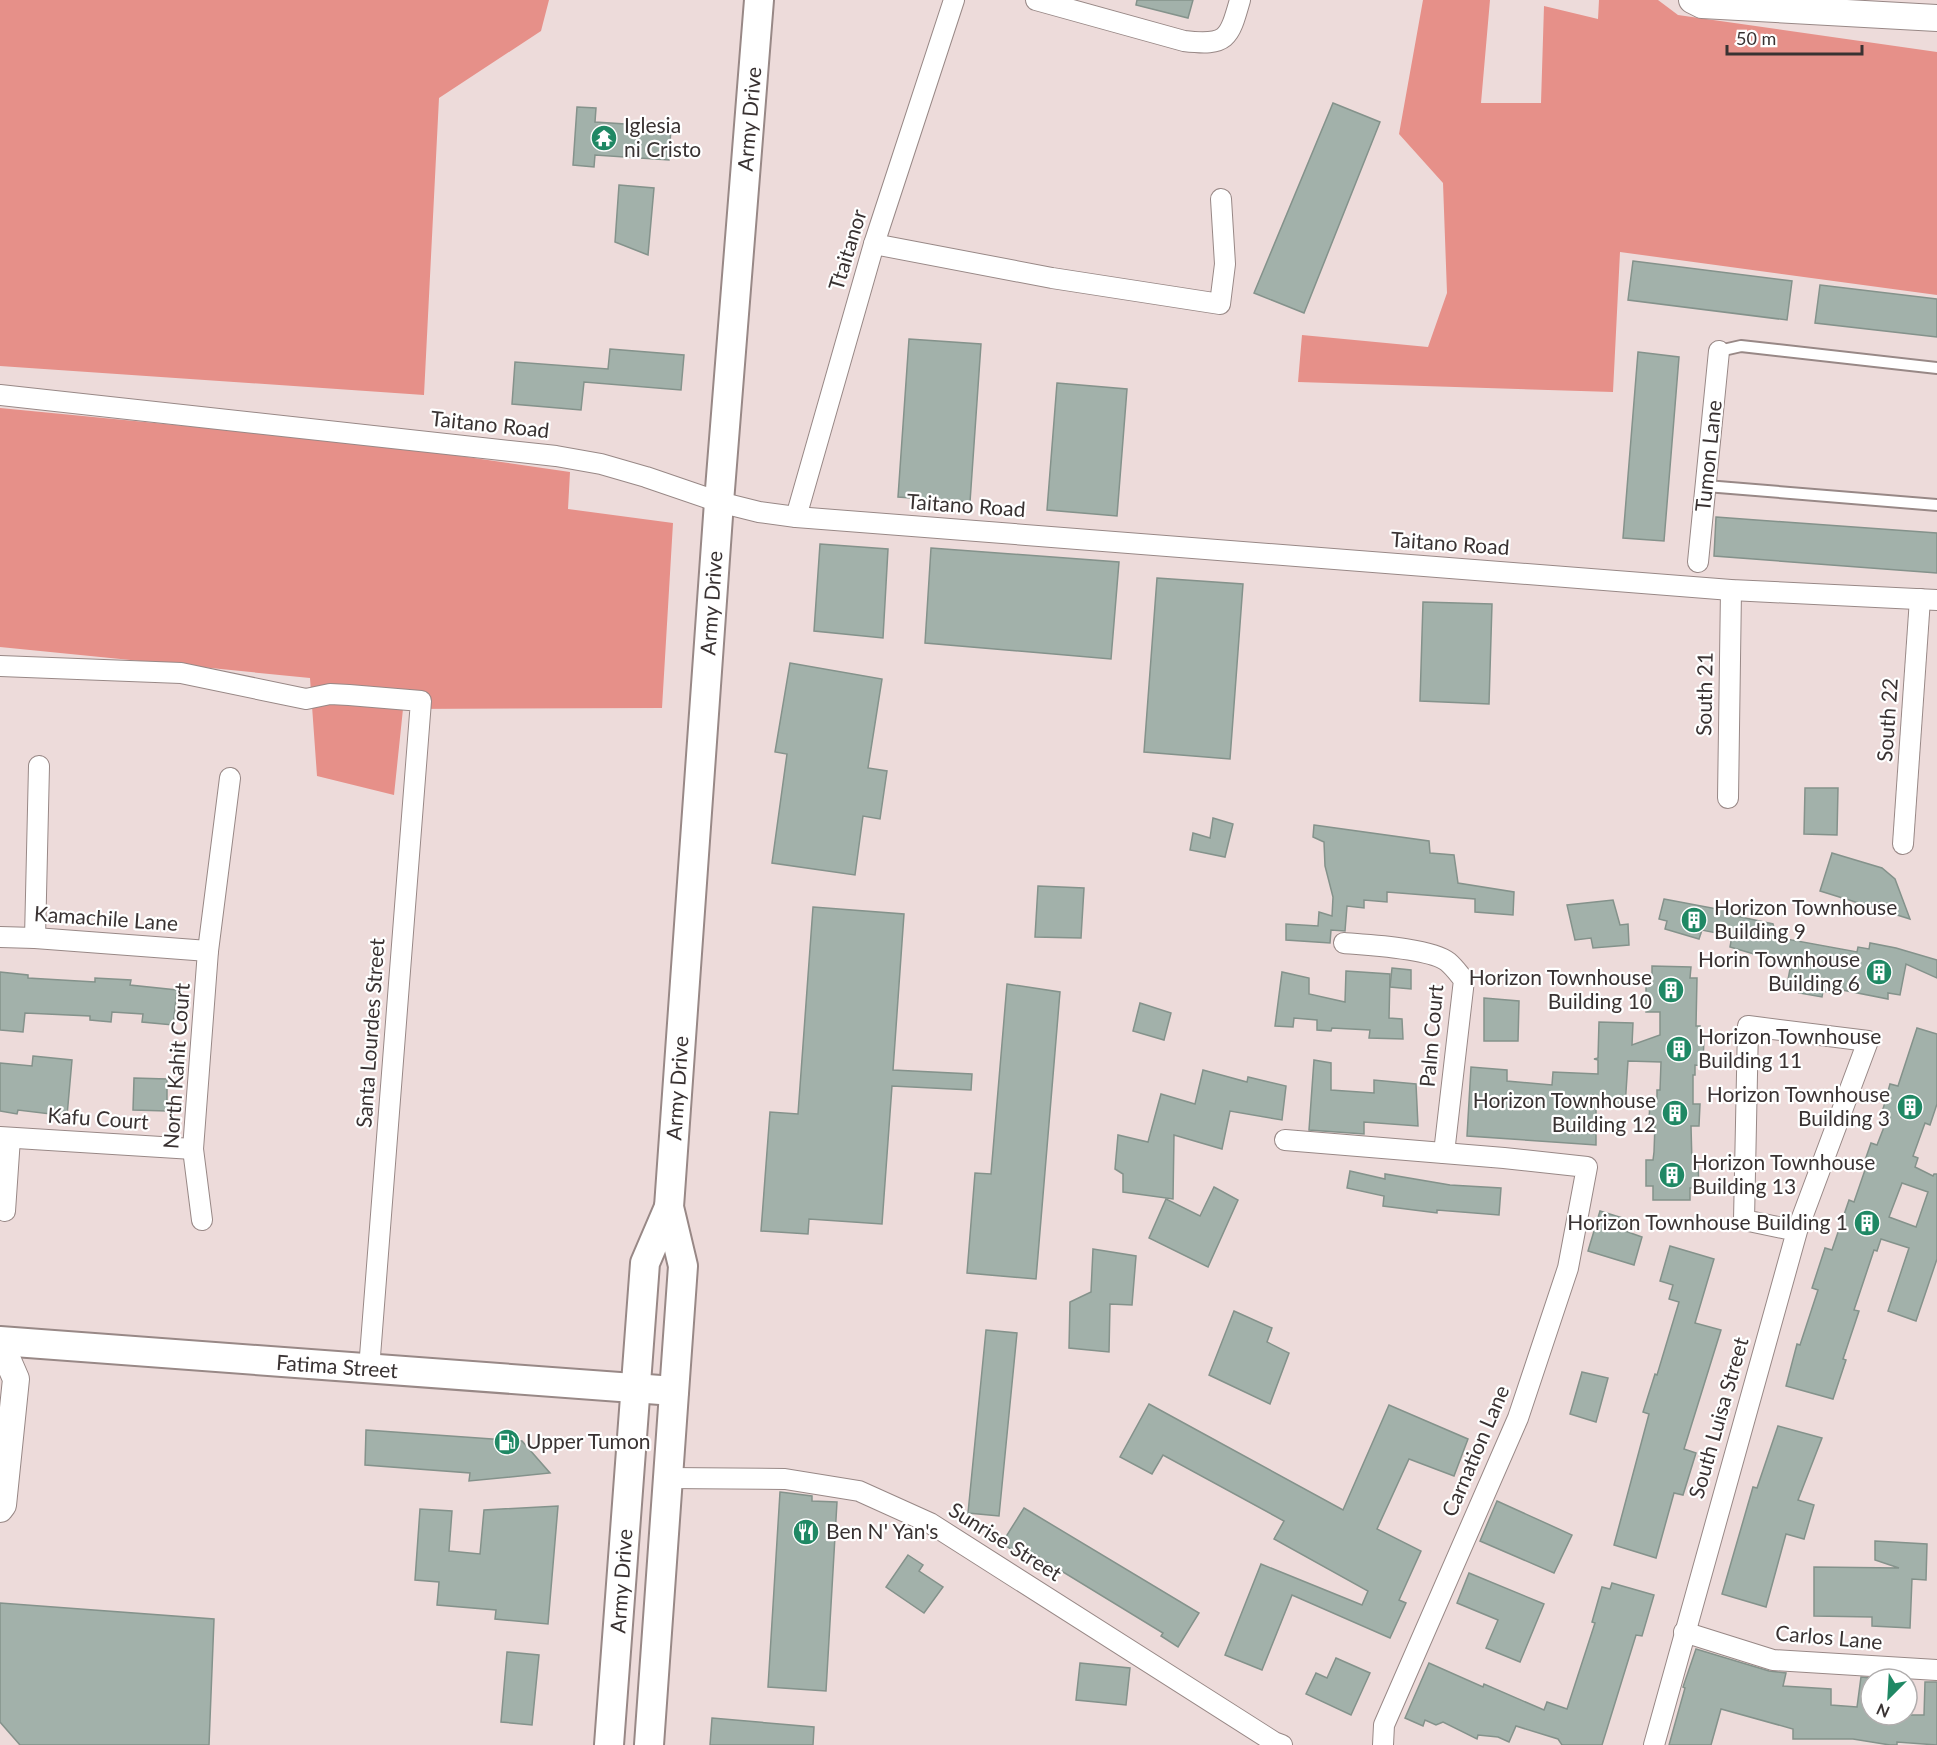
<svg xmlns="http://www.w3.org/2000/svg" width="1937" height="1745" font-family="Lato,sans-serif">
  <rect width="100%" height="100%" fill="#eddbda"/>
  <g fill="#e69089">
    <path d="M0,0H549L541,31L439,98L424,395L0,366Z"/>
    <path d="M1423,0H1490L1481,103H1541L1544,6L1598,19L1599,0H1658L1678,15L1937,52V295L1620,252L1613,392L1298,382L1302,335L1428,347L1447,293L1443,183L1399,134Z"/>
    <path d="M0,408L392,446L570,472L568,509L673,523L662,708L403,709L394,795L317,776L310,678L0,647Z"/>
  </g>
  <g fill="#a2b1aa" stroke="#84928b" stroke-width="1.5" fill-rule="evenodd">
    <path d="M1137,0H1193L1188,18L1136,5Z"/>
    <path d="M1333,103L1380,122L1304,313L1254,293Z"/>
    <path d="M577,107L596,108L595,122L671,127L669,160L595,155L594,167L573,165Z"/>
    <path d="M619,185L654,188L648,255L615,242Z"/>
    <path d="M1633,261L1792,281L1787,320L1628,300Z"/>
    <path d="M1820,285L1937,299V337L1815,323Z"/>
    <path d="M909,339L981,344L970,502L898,497Z"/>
    <path d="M610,349L684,355L681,390L584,382L581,410L512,404L515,362L608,369Z"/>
    <path d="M1638,352L1679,357L1664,541L1623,538Z"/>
    <path d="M1057,383L1127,389L1117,516L1047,510Z"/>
    <path d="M1716,517L1937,533V573L1714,556Z"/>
    <path d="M820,544L888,549L883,638L814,631Z"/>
    <path d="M931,548L1119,562L1111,659L925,643Z"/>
    <path d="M1157,578L1243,584L1230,759L1144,752Z"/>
    <path d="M1423,602L1492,604L1489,704L1420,701Z"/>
    <path d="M790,663L882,679L868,768L887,771L880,819L863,816L855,875L772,863L787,754L775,752Z"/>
    <path d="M1805,788H1838L1837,835L1804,834Z"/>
    <path d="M1213,818L1233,824L1225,857L1190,850L1193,833L1210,838Z"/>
    <path d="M1314,825L1429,841L1430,853L1454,855L1458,883L1514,892L1513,915L1475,912V899L1387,892V902L1364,900V908L1347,906L1345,931L1331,930L1330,943L1286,940V924L1318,926L1319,912L1332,916L1333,897L1325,866L1324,842L1313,837Z"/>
    <path d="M1832,853L1882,868L1895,879L1910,919L1820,891Z"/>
    <path d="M1038,886L1084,888L1081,938L1035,937Z"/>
    <path d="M1664,899L1728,911L1727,914L1773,924L1775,932L1787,934L1786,939L1857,952L1858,947L1869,949L1870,943L1896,948L1937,960V978L1906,964L1900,995L1888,993V999L1837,989L1836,994L1823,991L1822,997L1799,993L1800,987L1787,985L1790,969H1795V966L1730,947L1732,936L1702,930L1699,939L1665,929L1667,921L1659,919Z"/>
    <path d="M1613,900L1620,925L1628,924L1629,945L1593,948L1591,938L1575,940L1567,905Z"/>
    <path d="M813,907L904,914L893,1070L972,1074L971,1090L892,1086L882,1224L809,1219L808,1234L761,1231L770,1112L798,1114Z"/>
    <path d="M1652,966L1691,967L1690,978H1697L1696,1026H1700V1037H1704L1703,1066L1695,1065V1075H1693V1104H1700L1699,1126H1691L1692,1164H1698L1699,1188H1690V1200H1653V1186H1646V1160H1653L1654,1152L1655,1124L1649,1122L1650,1100H1657V1090H1660L1661,1062L1628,1061L1625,1107L1596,1104V1145L1467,1136L1471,1067L1507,1070V1081L1552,1085L1553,1072L1598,1074V1060L1594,1059L1598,1058L1599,1022L1633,1023L1632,1045L1660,1035V1012H1646V976H1652Z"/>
    <path d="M1392,968L1411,970V989L1390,987Z"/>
    <path d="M1346,971L1390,974L1389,1018L1402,1019L1403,1039L1369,1038L1370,1030L1332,1028L1331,1031L1317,1030V1020L1294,1018L1293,1027L1275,1026L1282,972L1309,978V994L1345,1002Z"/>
    <path d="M0,972L28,975V978L95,982V978L131,980L130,985L177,990L173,1025L142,1022L143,1014L112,1012L111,1022L90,1020V1016L25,1013L23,1032L0,1030Z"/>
    <path d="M1007,984L1060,992L1036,1279L967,1273L975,1173L991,1174Z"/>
    <path d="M1484,998L1519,1001L1518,1041H1484Z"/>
    <path d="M1140,1003L1171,1013L1164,1040L1133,1031Z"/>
    <path d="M1917,1028L1937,1034V1104L1930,1125L1925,1123L1913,1156L1918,1158L1915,1167L1933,1176L1934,1174H1937V1259L1916,1321L1888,1311L1909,1248L1881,1239L1877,1251L1874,1250L1854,1310L1859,1311L1843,1359L1846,1360L1833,1399L1786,1386L1797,1344L1800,1345L1818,1290L1812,1288L1825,1248L1832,1250L1849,1200L1854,1202L1865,1170L1862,1169L1871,1143L1877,1145L1884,1127L1888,1111L1883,1109L1890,1084L1898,1086ZM1902,1183L1928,1192L1916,1227L1889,1217Z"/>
    <path d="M33,1056L72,1060L67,1116L18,1110L17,1114L0,1111V1063L32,1066Z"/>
    <path d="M1314,1060L1331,1063V1090L1374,1093V1080L1416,1084L1418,1126L1364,1122V1134L1309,1130Z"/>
    <path d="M1203,1070L1247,1082L1248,1077L1286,1086L1282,1120L1230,1111L1222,1149L1174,1135L1173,1199L1123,1192V1174L1115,1169L1118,1135L1148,1142L1161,1094L1195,1104Z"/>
    <path d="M134,1078L167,1079V1111L133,1110Z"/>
    <path d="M1350,1171L1385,1179V1174L1450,1185L1501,1188L1499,1215L1437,1210V1213L1383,1206L1384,1196L1347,1188Z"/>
    <path d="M1214,1187L1238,1200L1208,1267L1149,1238L1166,1199L1200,1216Z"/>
    <path d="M1600,1211L1629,1220L1625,1231L1642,1237L1634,1265L1588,1251Z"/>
    <path d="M1670,1246L1714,1259L1695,1323L1721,1330L1684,1449L1696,1453L1683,1495L1674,1493L1656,1558L1614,1545L1649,1414L1643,1412L1655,1374L1657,1375L1679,1302L1669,1299L1673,1285L1660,1281Z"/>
    <path d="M1093,1249L1136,1256L1132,1305L1110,1304L1109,1352L1069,1348L1070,1302L1091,1292Z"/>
    <path d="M1234,1311L1272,1328L1267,1342L1289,1353L1270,1404L1209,1375Z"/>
    <path d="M986,1330L1017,1333L999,1516L968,1513Z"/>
    <path d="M1582,1372L1608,1378L1596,1422L1570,1414Z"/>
    <path d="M1149,1404L1343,1510L1389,1405L1468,1439L1454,1476L1409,1459L1377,1529L1421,1551L1399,1600L1406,1603L1390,1638L1292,1595L1262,1670L1225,1655L1261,1564L1362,1605L1368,1591L1274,1539L1284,1521L1163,1455L1152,1474L1120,1457Z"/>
    <path d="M1778,1426L1822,1438L1798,1500L1814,1505L1804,1539L1786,1534L1766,1607L1722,1594L1753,1487L1757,1488Z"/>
    <path d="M366,1430L522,1441L550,1473L469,1481L470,1473L365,1465Z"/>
    <path d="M780,1492L812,1496V1501L837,1502L826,1691L768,1687Z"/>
    <path d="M1497,1501L1572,1535L1554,1573L1480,1541Z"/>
    <path d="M558,1506L548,1624L495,1619L496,1610L437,1605L439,1582L415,1580L420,1509L452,1511L449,1551L480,1554L484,1510Z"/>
    <path d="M1024,1508L1199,1613L1178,1647L1161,1636L1163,1633L1019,1545L1015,1552L1002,1543Z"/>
    <path d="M1875,1541L1927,1544L1926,1580L1912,1579L1910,1628L1872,1626V1617L1814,1616V1567L1899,1568L1875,1560Z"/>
    <path d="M908,1555L923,1565L919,1571L943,1587L924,1613L886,1587Z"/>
    <path d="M1469,1573L1544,1604L1520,1662L1486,1648L1498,1620L1457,1603Z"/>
    <path d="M1612,1583L1654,1595L1642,1636L1636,1635L1602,1745H1562L1558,1739L1516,1726L1509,1742L1498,1737L1478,1735L1477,1739L1443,1722L1436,1725L1425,1720L1423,1726L1405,1718L1429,1663L1483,1687L1484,1684L1544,1710L1547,1702L1567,1709L1595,1623L1592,1622L1602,1587L1610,1589Z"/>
    <path d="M0,1603L214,1619L209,1745H20L0,1722Z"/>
    <path d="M1696,1649L1769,1671L1786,1673L1783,1686L1831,1689V1705L1857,1707L1861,1677L1871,1678V1715H1924L1925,1682H1937V1745L1897,1742V1745H1890L1853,1739H1793V1729L1721,1709L1711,1745H1669L1685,1688L1683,1687Z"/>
    <path d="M507,1652L539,1655L532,1725L501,1722Z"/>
    <path d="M1336,1658L1370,1673L1351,1715L1306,1694L1316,1673L1327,1678Z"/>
    <path d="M1080,1663L1130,1668L1126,1705L1076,1700Z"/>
    <path d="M712,1718L814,1727L813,1745H710Z"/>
  </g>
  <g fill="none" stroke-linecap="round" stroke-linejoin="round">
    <defs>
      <g id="service">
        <path d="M1719,351L1741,346L1937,368"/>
        <path d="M1706,486L1937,505"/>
      </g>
      <g id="minor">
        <path d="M1036,0L1184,41C1227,46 1229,39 1240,0"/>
        <path d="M874,244L1052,278L1220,304L1225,264L1221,199"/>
        <path d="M0,395L556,456L601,464L646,477L719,502L759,512L796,517L1731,590L1937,600"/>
        <path d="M796,517L874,244L954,0"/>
        <path d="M1698,562L1719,351"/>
        <path d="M0,666L181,673L306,699L330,694L349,695L421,701L369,1369"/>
        <path d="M1728,798L1731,590"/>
        <path d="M1903,844L1920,599"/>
        <path d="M0,937L35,938L208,951"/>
        <path d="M35,938L39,766"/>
        <path d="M1344,943C1368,945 1431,948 1448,962C1454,967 1459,974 1464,980L1444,1153"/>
        <path d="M0,1137L193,1149"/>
        <path d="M1285,1140L1504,1158L1587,1167L1568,1268L1518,1418L1384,1725L1383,1745"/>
        <path d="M5,1211L10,1138"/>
        <path d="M202,1220L193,1149L208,951L230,778"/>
        <path d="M668,1478L785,1479L859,1491L930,1523L1274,1742L1282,1745"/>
        <path d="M1684,1632L1773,1660L1937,1670"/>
        <path d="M1654,1745L1797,1231L1868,1041L1748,1026L1744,1220L1797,1231"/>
      </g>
      <g id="tertiary">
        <path d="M1692,0L1702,5L1937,18"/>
        <path d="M0,1342L16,1379L3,1505L0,1509"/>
      </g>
      <g id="secondary">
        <path d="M0,1341L674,1391"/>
        <path d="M609,1745L645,1263L669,1207"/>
        <path d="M649,1745L683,1266L669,1207L719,502L759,0"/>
      </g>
    </defs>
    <use href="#service" stroke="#988886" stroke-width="14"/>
    <use href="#minor" stroke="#988886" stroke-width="22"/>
    <use href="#tertiary" stroke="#988886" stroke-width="28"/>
    <use href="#secondary" stroke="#988886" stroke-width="32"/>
    <use href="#service" stroke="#fff" stroke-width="10"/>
    <use href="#minor" stroke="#fff" stroke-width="20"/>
    <use href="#tertiary" stroke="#fff" stroke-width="26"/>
    <use href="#secondary" stroke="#fff" stroke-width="28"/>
  </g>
  <defs>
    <symbol id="temple-disc" viewBox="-11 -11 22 22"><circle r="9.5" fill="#1f8864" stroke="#fff"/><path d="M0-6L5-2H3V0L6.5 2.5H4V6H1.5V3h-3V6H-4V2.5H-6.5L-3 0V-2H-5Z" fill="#fff"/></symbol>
    <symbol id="building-disc" viewBox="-11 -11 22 22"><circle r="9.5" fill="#1f8864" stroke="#fff"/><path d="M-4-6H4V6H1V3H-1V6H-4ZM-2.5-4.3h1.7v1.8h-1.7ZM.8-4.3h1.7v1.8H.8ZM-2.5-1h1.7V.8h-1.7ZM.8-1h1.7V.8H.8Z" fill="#fff"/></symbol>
    <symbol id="fuel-disc" viewBox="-11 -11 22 22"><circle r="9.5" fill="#1f8864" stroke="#fff"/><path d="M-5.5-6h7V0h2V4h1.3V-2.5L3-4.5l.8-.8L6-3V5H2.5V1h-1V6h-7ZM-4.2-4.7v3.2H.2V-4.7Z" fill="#fff"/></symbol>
    <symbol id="restaurant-disc" viewBox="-11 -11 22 22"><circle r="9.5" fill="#1f8864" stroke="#fff"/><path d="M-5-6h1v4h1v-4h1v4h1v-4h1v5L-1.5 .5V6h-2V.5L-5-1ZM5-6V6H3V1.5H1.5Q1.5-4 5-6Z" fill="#fff"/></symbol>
  </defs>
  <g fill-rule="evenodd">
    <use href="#temple-disc" x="589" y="123" width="30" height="30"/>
    <use href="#building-disc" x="1679" y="905" width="30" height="30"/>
    <use href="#building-disc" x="1864" y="957" width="30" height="30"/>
    <use href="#building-disc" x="1656" y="975" width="30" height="30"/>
    <use href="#building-disc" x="1664" y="1034" width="30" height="30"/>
    <use href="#building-disc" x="1895" y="1092" width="30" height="30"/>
    <use href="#building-disc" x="1660" y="1098" width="30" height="30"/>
    <use href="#building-disc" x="1657" y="1160" width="30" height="30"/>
    <use href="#building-disc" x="1852" y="1208" width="30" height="30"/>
    <use href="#fuel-disc" x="492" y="1427" width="30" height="30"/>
    <use href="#restaurant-disc" x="791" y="1517" width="30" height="30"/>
  </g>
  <g text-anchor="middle" stroke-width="4.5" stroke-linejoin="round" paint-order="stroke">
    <g font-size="21" fill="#393232" stroke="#fff">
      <text transform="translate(750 119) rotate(-85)" y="7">Army Drive</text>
      <text transform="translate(848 250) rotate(-73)" y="7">Ttaitanor</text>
      <text transform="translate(490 425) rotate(6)" y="7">Taitano Road</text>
      <text transform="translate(1709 456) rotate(-84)" y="7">Tumon Lane</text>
      <text transform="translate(966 506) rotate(4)" y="7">Taitano Road</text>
      <text transform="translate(1450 544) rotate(4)" y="7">Taitano Road</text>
      <text transform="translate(712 603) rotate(-86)" y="7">Army Drive</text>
      <text transform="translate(1705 694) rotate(-89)" y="7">South 21</text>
      <text transform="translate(1888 720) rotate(-86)" y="7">South 22</text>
      <text transform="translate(106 919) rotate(4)" y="7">Kamachile Lane</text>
      <text transform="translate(371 1033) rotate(-86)" y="7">Santa Lourdes Street</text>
      <text transform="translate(1432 1036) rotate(-85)" y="7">Palm Court</text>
      <text transform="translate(177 1066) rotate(-86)" y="7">North Kahit Court</text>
      <text transform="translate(678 1088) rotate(-86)" y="7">Army Drive</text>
      <text transform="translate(98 1119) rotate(4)" y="7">Kafu Court</text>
      <text transform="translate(337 1367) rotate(4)" y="7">Fatima Street</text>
      <text transform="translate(1719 1418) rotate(-74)" y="7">South Luisa Street</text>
      <text transform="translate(1476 1451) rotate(-67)" y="7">Carnation Lane</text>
      <text transform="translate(1005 1542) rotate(32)" y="7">Sunrise Street</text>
      <text transform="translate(622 1581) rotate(-86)" y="7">Army Drive</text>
      <text transform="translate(1829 1638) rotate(5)" y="7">Carlos Lane</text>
    </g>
    <g font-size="21" fill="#393232" stroke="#fff" text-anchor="start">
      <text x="624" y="133">Iglesia<tspan x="624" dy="24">ni Cristo</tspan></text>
      <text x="1714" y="915">Horizon Townhouse<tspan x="1714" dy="24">Building 9</tspan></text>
      <text x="1860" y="967" text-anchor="end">Horin Townhouse<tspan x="1860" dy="24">Building 6</tspan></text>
      <text x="1652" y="985" text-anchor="end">Horizon Townhouse<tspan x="1652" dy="24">Building 10</tspan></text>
      <text x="1698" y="1044">Horizon Townhouse<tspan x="1698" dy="24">Building 11</tspan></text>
      <text x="1890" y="1102" text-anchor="end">Horizon Townhouse<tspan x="1890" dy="24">Building 3</tspan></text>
      <text x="1656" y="1108" text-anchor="end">Horizon Townhouse<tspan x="1656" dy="24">Building 12</tspan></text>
      <text x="1692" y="1170">Horizon Townhouse<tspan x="1692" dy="24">Building 13</tspan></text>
      <text x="1848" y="1230" text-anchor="end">Horizon Townhouse Building 1</text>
      <text x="526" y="1449">Upper Tumon</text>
      <text x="826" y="1539">Ben N' Yan's</text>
    </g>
  </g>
  <g transform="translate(1889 1697) rotate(204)"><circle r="28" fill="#ffffff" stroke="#b0adad" stroke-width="1.5"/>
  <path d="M0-4.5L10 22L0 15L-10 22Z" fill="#1f8864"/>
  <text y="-9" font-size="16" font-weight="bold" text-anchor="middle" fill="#393232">N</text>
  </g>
  <path d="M1727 45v9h135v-9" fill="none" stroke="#393232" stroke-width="3"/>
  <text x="1736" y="45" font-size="18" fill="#393232" stroke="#ffffff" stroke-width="4.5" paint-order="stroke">50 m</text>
</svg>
